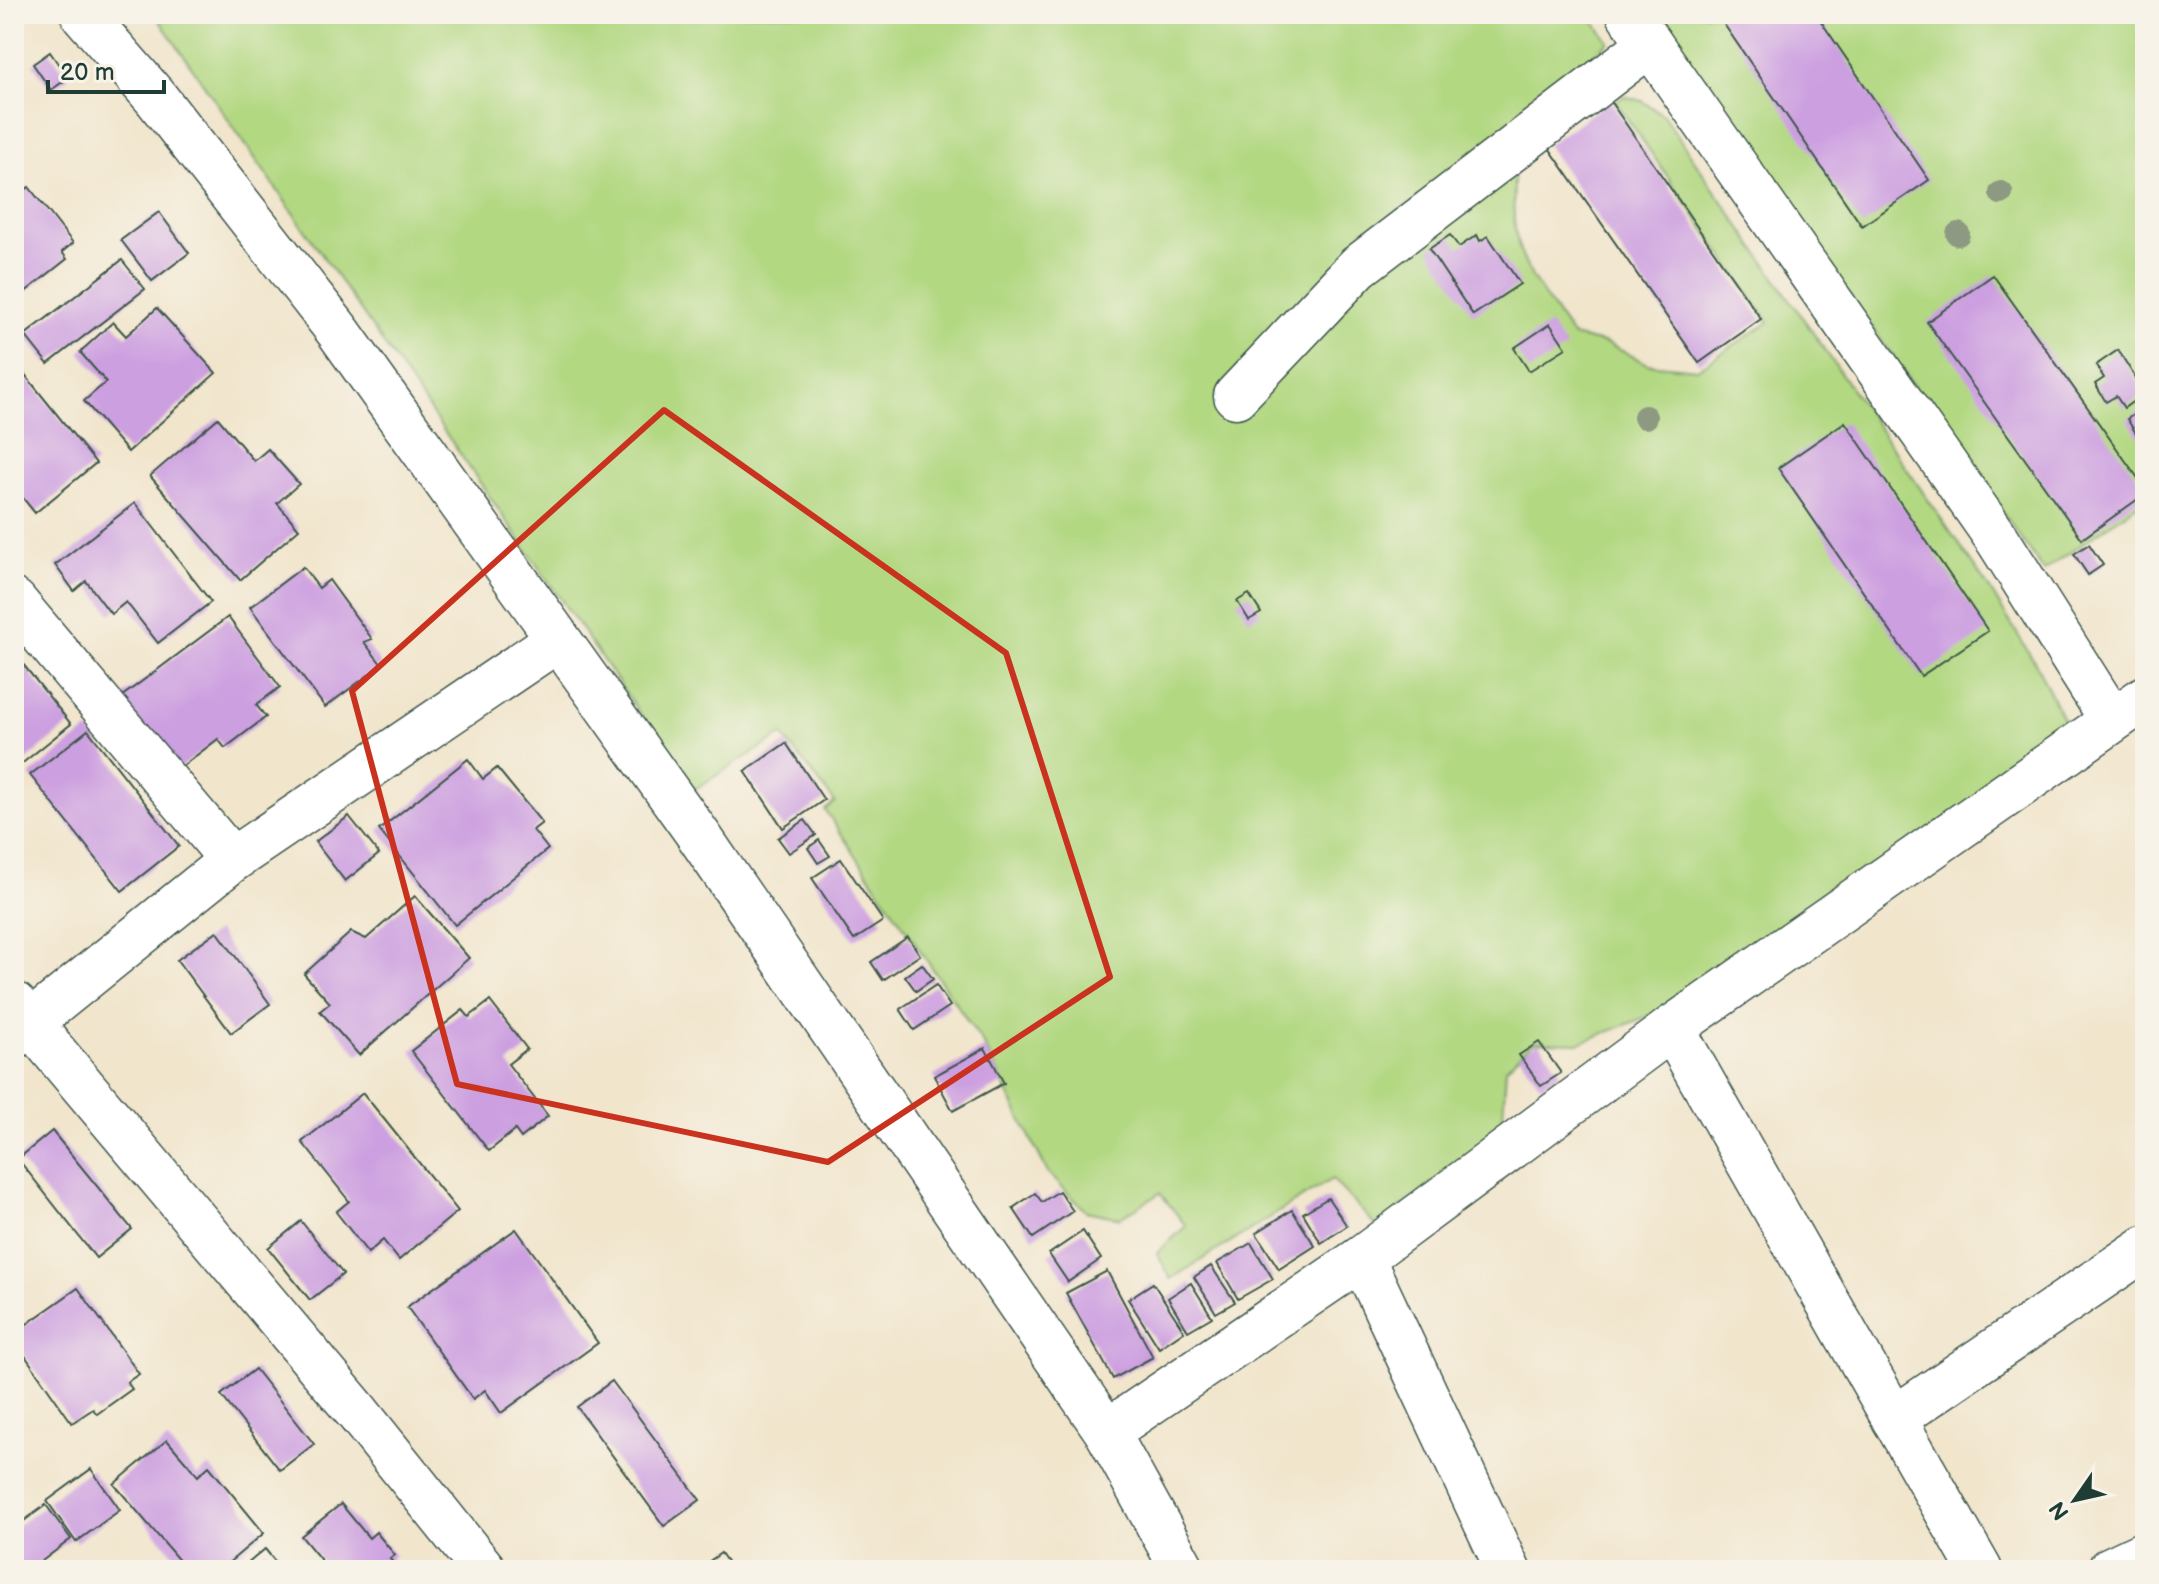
<svg xmlns="http://www.w3.org/2000/svg" width="2159" height="1584" font-family="'Balsamiq Sans',sans-serif">
  <rect width="100%" height="100%" fill="#f7f3e8"/>
  <filter id="ink" filterUnits="userSpaceOnUse"><feTurbulence type="fractalNoise" baseFrequency=".0125" numOctaves="2"/><feDisplacementMap in="SourceGraphic" scale="16" xChannelSelector="R" yChannelSelector="G"/><feConvolveMatrix kernelMatrix="1 2 1 2 8 2 1 2 1" color-interpolation-filters="sRGB"/></filter>
  <filter id="wash" filterUnits="userSpaceOnUse"><feTurbulence type="fractalNoise" baseFrequency=".006" numOctaves="4" result="noise"/><feDisplacementMap in="SourceGraphic" scale="32" xChannelSelector="R" yChannelSelector="G"/><feGaussianBlur stdDeviation="1.8" result="paint"/><feColorMatrix in="noise" values="0 0 0 0 0 0 0 0 0 0 0 0 0 0 0 0 0 1.4 0 .05"/><feComposite in="paint" operator="in"/></filter>
  <g filter="url(#wash)">
    <rect width="100%" height="100%" fill="#f1e5cc"/>
    <g fill="#b2d882" stroke="#688a5b" stroke-width="2">
      <path d="M155,14H1589L1609,42L1513,124C1519,166 1506,215 1522,256C1533,284 1556,311 1572,336L1608,344L1648,364L1697,369L1769,322L1615,101L1624,96L1642,101L1663,115L1991,591L2037,666L2064,721L2027,773L1715,990L1579,1043L1534,1042L1506,1068L1502,1132L1376,1226L1332,1179L1171,1279L1157,1253L1186,1226L1160,1193L1120,1218L1086,1211L1048,1173L984,1045L825,810L835,802L782,735L693,790Z"/>
      <path d="M1651,14H2145V499L2044,571Z"/>
    </g>
    <g id="blocks">
      <g fill="#cc9fe0">
        <path d="M1717,14H1816L1929,180L1862,226Z"/>
        <path d="M50,52L68,78L51,90L33,64Z"/>
        <path d="M1610,101L1761,319L1699,363L1547,145Z"/>
        <path d="M29,187L73,243L62,252L67,259L20,296L14,288V199Z"/>
        <path d="M159,212L189,253L152,281L121,240Z"/>
        <path d="M1450,235L1459,247L1477,235L1480,241L1488,236L1520,284L1473,315L1429,249Z"/>
        <path d="M122,260L145,289L48,364L25,335Z"/>
        <path d="M1993,275L2145,488V494L2082,539L1927,322Z"/>
        <path d="M157,308L216,373L128,452L84,401L106,382L80,352L113,322L126,336Z"/>
        <path d="M1550,324L1566,348L1529,371L1514,348Z"/>
        <path d="M2118,350L2145,393L2124,408L2116,396L2106,402L2095,384L2104,378L2096,365Z"/>
        <path d="M14,361L96,463L35,513L14,487Z"/>
        <path d="M2145,407V435L2139,438L2127,419Z"/>
        <path d="M218,418L254,461L268,449L299,484L277,503L299,529L240,580L150,476Z"/>
        <path d="M1845,422L1988,631L1921,676L1778,468Z"/>
        <path d="M135,503L211,602L158,643L126,602L111,614L86,581L74,591L55,565Z"/>
        <path d="M2089,544L2103,565L2088,575L2074,554Z"/>
        <path d="M303,567L319,588L329,580L372,639L364,642L382,665L325,707L250,607Z"/>
        <path d="M1249,594L1261,613L1249,620L1237,601Z"/>
        <path d="M228,617L280,687L256,705L266,717L225,748L218,739L172,774L117,700Z"/>
        <path d="M14,653L71,724L14,770Z"/>
        <path d="M88,730L179,846L122,891L30,775Z"/>
        <path d="M786,743L824,800L783,828L745,771Z"/>
        <path d="M468,759L483,779L497,768L542,823L533,830L548,849L455,925L379,830Z"/>
        <path d="M349,816L379,854L345,881L315,842Z"/>
        <path d="M805,820L816,835L789,853L778,838Z"/>
        <path d="M819,840L830,856L818,863L808,848Z"/>
        <path d="M841,859L883,921L854,940L812,878Z"/>
        <path d="M415,896L469,958L359,1055L320,1011L330,1003L304,974L351,932L366,939Z"/>
        <path d="M217,931L270,1004L231,1033L177,960Z"/>
        <path d="M908,937L920,955L883,980L871,962Z"/>
        <path d="M922,964L933,979L916,991L905,976Z"/>
        <path d="M936,985L950,1006L914,1030L900,1009Z"/>
        <path d="M490,1001L527,1049L508,1064L548,1116L521,1138L515,1130L489,1151L411,1051L463,1010L469,1017Z"/>
        <path d="M1539,1042L1561,1073L1541,1086L1519,1055Z"/>
        <path d="M985,1048L1004,1083L953,1111L934,1076Z"/>
        <path d="M363,1093L458,1211L399,1260L383,1240L368,1253L336,1212L349,1201L302,1142Z"/>
        <path d="M52,1131L132,1229L96,1258L18,1159Z"/>
        <path d="M1059,1191L1073,1211L1033,1238L1013,1208L1035,1193L1042,1202Z"/>
        <path d="M1328,1198L1347,1226L1321,1243L1303,1213Z"/>
        <path d="M1292,1210L1315,1246L1279,1269L1256,1233Z"/>
        <path d="M301,1221L343,1274L310,1300L268,1248Z"/>
        <path d="M516,1229L598,1343L501,1413L485,1390L473,1399L407,1307Z"/>
        <path d="M1083,1231L1101,1259L1068,1282L1049,1254Z"/>
        <path d="M1251,1243L1273,1279L1238,1299L1217,1263Z"/>
        <path d="M1211,1266L1235,1302L1216,1313L1194,1277Z"/>
        <path d="M1107,1271L1153,1357L1113,1379L1066,1293Z"/>
        <path d="M1153,1283L1184,1331L1159,1348L1128,1299Z"/>
        <path d="M1191,1283L1212,1317L1188,1331L1168,1298Z"/>
        <path d="M78,1288L139,1374L127,1382L132,1389L97,1414L93,1409L72,1423L14,1340V1333Z"/>
        <path d="M255,1369L314,1444L280,1470L221,1395Z"/>
        <path d="M612,1381L700,1500L664,1526L577,1407Z"/>
        <path d="M167,1440L198,1476L209,1466L264,1533L220,1570H187L114,1484Z"/>
        <path d="M91,1469L120,1510L76,1542L47,1501Z"/>
        <path d="M341,1504L369,1538L376,1532L395,1555L390,1559L400,1570H329L301,1536Z"/>
        <path d="M46,1505L71,1539L30,1570H14V1528Z"/>
        <path d="M265,1549L282,1570H240Z"/>
        <path d="M721,1553L733,1570H697Z"/>
      </g>
    </g>
  </g>
  <g filter="url(#ink)">
    <use href="#blocks" fill-opacity="0" stroke="#3e564b" stroke-width="2"/>
    <g fill="none" stroke-linecap="round" stroke-linejoin="round">
      <defs>
        <g id="minor">
          <path d="M83,14L156,98L338,331L697,833L1107,1432L1183,1570"/>
          <path d="M1629,14L1998,540L2112,720"/>
          <path d="M1236,396L1358,267L1650,44"/>
          <path d="M14,601L232,860"/>
          <path d="M14,1004L358,1413L484,1570"/>
          <path d="M1672,1028L1980,1570"/>
          <path d="M14,1036L232,860L557,640"/>
          <path d="M1362,1258L1508,1570"/>
          <path d="M1894,1419L2145,1248"/>
          <path d="M1107,1432L1362,1258L1672,1028L2145,698"/>
          <path d="M2109,1570L2145,1553"/>
        </g>
      </defs>
      <use href="#minor" stroke="#3e564b" stroke-width="47"/>
      <use href="#minor" stroke="#fff" stroke-width="44"/>
    </g>
    <g fill="#8d9a81">
      <circle cx="2001" cy="193" r="12"/>
      <circle cx="1958" cy="234" r="12"/>
      <circle cx="1645" cy="417" r="12"/>
    </g>
  </g>
  <path fill="none" stroke="#c8321e" stroke-width="6" stroke-linejoin="round" d="M664,410L1006,653L1110,977L828,1162L457,1084L352,691Z"/>
  <rect width="2159" height="1584" fill="none" stroke="#f7f3e8" stroke-width="48"/>
  <g transform="translate(2075 1500) rotate(236)" stroke="#f7f3e8" stroke-width="6" paint-order="stroke">
  <path d="M0-6L14 30L0 20L-14 30Z" fill="#1f3d34"/>
  <text y="-12" font-size="22" font-weight="bold" text-anchor="middle" fill="#1f3d34">N</text>
  </g>
  <path d="M48 80v12h116v-12" fill="none" stroke="#1f3d34" stroke-width="4"/>
  <text x="60" y="80" font-size="24" fill="#1f3d34" stroke="#f7f3e8" stroke-width="6" paint-order="stroke">20 m</text>
</svg>
